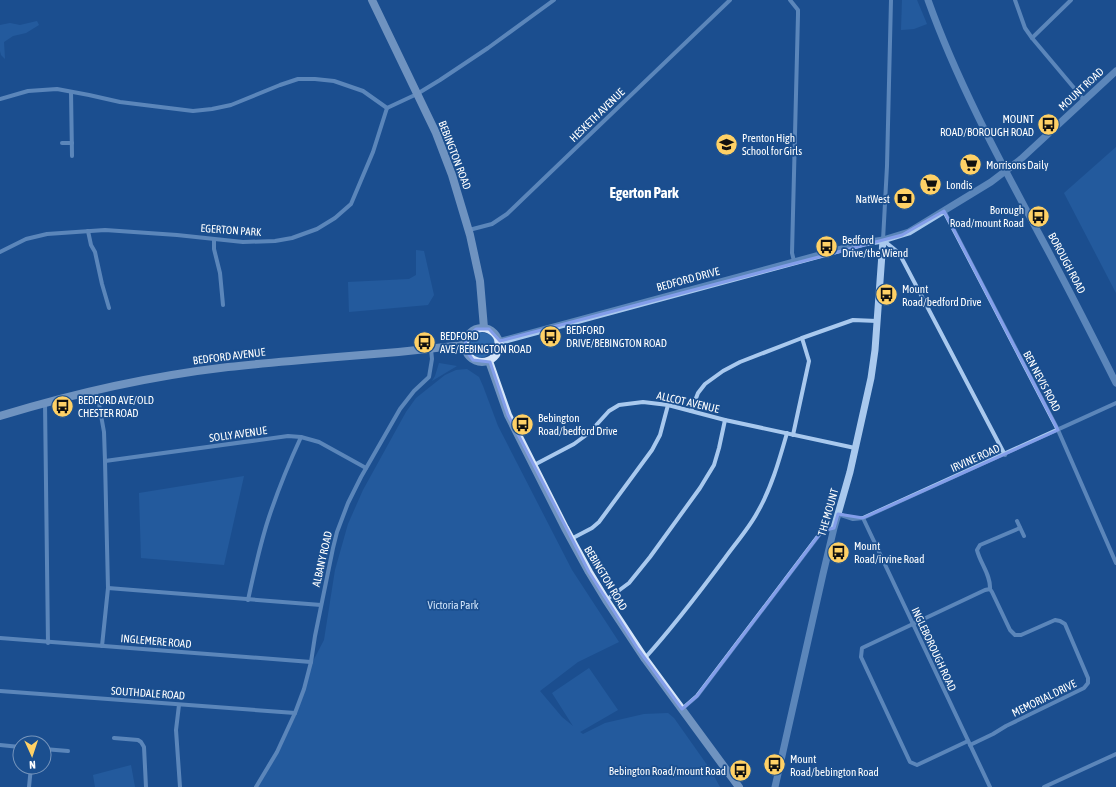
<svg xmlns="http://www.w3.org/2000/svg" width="1116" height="787" font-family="'Asap Condensed',sans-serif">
  <rect width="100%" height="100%" fill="#1b4f8f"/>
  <g fill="#2e69ad">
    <path d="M902,0H917L927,24L914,29L901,30Z"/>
    <path d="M37,21L39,25L26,33L13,36L4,42L5,59L1,55L0,51V25L10,23L20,25Z"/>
    <path d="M1116,147V293L1064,193Z"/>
    <path d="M416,250L424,251L434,295L428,305L349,312L348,282L409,279L416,275Z"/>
    <path d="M480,332C483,333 487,333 489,334C504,343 484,367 473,354C469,350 470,345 471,339Z"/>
    <path d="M439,363L457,366L432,381L435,376Z"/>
    <path d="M467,369L479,377L483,386L498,426L572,570L619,642L578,662L540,691L562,717L573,726L552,693L589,668L618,710L580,732L583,734L605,723L644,714L668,713L674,718L710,769L720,787H257L278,753L296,715L305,690L312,663L324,640L335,570L348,524L363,490L406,412L416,398L445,375L456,370Z"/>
    <path d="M244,476L224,565L141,558L139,493Z"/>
    <path d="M131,765L135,787H95L93,775Z"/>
  </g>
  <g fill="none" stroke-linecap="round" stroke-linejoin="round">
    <g stroke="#a9c9ee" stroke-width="4">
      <path d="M790,0L798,10V15L792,253L794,261"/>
      <path d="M891,0L887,166L883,240L899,253L1005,455"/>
      <path d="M1015,0L1025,28L1032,38L1085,101"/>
      <path d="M1032,38L1071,0"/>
      <path d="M71,92L72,156"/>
      <path d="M0,99L28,91L57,89L89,95L120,102L193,111L212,109L231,105L280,85L298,79H315L334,81L363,91L387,108"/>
      <path d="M62,143H72"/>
      <path d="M944,211L1058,430L1116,563"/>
      <path d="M469,230L492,224L507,214L730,0"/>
      <path d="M88,231L91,245L95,252L102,284L109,308"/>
      <path d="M214,240V249L220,273L223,305"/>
      <path d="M0,252L26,239L47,234L105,230L177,235L243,242L275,241L292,238L317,229L335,218L351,204L373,152L387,108L417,94L440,80L488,48L554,0"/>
      <path d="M95,390L99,404L104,432L105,461L108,588L102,646"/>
      <path d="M45,403L48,643"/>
      <path d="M691,411L698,393L705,384L723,371L740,362L802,338L853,320L877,321"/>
      <path d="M793,435L809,361L802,338"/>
      <path d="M105,461L288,436L301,437L319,442L366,468"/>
      <path d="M534,465L574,444L589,433L609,411L619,405L643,402L668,405L725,420L855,448"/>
      <path d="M838,514L853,519L863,518L1116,403"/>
      <path d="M863,518L990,787"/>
      <path d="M1017,521L1024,536"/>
      <path d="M571,539L592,528L599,522L652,450L660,435L668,405"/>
      <path d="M108,588L321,605"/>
      <path d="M990,589C991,575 980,563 977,550L980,545L1020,528"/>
      <path d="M248,600C254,572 260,544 269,517C278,490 289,463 301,437"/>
      <path d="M606,600L629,583L650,557L700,488L714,465L719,448L725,420"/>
      <path d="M0,638L311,662"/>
      <path d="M645,658C674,626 699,593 725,558C735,544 749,528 757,513C771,489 779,461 787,433"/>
      <path d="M0,691L295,713"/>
      <path d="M179,705L176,730L180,787"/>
      <path d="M682,709L697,696L822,531L834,528"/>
      <path d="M114,738L138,740L141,742L144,747L146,787"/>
      <path d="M968,741L917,765L910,762L861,657L862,648L985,590L990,589"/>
      <path d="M0,745L20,747"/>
      <path d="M970,745L993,734L1006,726L1084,688L1088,683V678L1065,624L1060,621L1055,620L1021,635H1015L1010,630L992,592L990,589"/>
      <path d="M44,749L68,751"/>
      <path d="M29,787L31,767"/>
      <path d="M256,787L277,752L295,713L304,689L311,662L315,636L333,548L337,532L348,503L361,477L400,409L414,391L429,377L432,359L431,349"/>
      <path d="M1044,787L1116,754"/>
    </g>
    <g stroke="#a9c9ee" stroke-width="7">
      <path d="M928,0C957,81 998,157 1038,232C1065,282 1091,333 1116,383"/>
      <path d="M498,342L864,243L883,240L909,232L991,182L1021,159L1116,71"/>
      <path d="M775,787L823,574L834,528L850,472L871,378L875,350L883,240"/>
    </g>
    <g stroke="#d6e6fa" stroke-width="8">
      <path d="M372,0L436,133L452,175L470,235L480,281L484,328"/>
      <circle cx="482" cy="345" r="17"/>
      <path d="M489,361L508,415L565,528L589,572L606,600L645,659L739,787"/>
      <path d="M0,416C75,393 151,376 228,367C265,363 301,360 337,357C380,354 422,350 464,345"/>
    </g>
  </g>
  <path d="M0 0H1116V787H0ZM944,211L1058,430L863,518L838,514L834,528L822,531L697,696L682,709L638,649L589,572L508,415L490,362L473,360L465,349L466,338L476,329H489L500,341L902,235Z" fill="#1b4f8f" fill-opacity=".55" fill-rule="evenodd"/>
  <path fill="none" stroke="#839eea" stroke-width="3" stroke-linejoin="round" d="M944,211L1058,430L863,518L838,514L834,528L822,531L697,696L682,709L638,649L589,572L508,415L490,362L473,360L465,349L466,338L476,329H489L500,341L902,235Z"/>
  <defs>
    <symbol id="bus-disc" viewBox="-11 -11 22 22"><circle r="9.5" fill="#ffd166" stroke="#1b4f8f"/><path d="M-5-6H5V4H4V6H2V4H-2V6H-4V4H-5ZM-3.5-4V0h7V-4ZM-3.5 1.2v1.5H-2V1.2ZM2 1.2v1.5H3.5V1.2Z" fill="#111"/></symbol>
    <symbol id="school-disc" viewBox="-11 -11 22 22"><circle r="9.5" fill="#ffd166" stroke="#1b4f8f"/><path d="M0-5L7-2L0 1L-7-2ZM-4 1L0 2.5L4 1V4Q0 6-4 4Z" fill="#111"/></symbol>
    <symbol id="supermarket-disc" viewBox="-11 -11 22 22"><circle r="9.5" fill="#ffd166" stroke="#1b4f8f"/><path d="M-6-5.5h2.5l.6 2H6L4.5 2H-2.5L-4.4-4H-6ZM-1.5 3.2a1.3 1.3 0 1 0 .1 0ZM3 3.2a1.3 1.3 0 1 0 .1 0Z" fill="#111"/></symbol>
    <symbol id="bank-disc" viewBox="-11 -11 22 22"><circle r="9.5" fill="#ffd166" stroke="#1b4f8f"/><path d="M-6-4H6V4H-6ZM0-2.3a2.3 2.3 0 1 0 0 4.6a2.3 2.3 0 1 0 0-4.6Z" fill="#111"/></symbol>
  </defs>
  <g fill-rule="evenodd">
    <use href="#bus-disc" x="1036" y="112" width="25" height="25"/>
    <use href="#school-disc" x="714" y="132" width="25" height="25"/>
    <use href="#supermarket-disc" x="958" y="152" width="25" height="25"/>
    <use href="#supermarket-disc" x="918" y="172" width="25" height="25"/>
    <use href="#bank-disc" x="892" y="186" width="25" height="25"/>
    <use href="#bus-disc" x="1026" y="204" width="25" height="25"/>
    <use href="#bus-disc" x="814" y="234" width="25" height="25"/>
    <use href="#bus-disc" x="874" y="282" width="25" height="25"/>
    <use href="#bus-disc" x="538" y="324" width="25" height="25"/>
    <use href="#bus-disc" x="412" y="330" width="25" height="25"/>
    <use href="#bus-disc" x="50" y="394" width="25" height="25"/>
    <use href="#bus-disc" x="510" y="412" width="25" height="25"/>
    <use href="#bus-disc" x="826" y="540" width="25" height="25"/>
    <use href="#bus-disc" x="762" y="752" width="25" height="25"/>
    <use href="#bus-disc" x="728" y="758" width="25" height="25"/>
  </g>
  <g text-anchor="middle" stroke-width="3.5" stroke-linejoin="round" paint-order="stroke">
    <g font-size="11" fill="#fff" stroke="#1b4f8f">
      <text transform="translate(1081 89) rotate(-43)" y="4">MOUNT ROAD</text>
      <text transform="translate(597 115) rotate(-44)" y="4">HESKETH AVENUE</text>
      <text transform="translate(455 155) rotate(69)" y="4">BEBINGTON ROAD</text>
      <text transform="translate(231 230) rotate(4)" y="4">EGERTON PARK</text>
      <text transform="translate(1067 263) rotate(62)" y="4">BOROUGH ROAD</text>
      <text transform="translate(688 279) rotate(-15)" y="4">BEDFORD DRIVE</text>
      <text transform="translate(229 356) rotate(-7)" y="4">BEDFORD AVENUE</text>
      <text transform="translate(1042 381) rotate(62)" y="4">BEN NEVIS ROAD</text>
      <text transform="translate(688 402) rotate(13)" y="4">ALLCOT AVENUE</text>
      <text transform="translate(238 434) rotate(-8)" y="4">SOLLY AVENUE</text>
      <text transform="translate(975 458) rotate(-24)" y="4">IRVINE ROAD</text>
      <text transform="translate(828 512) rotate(-74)" y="4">THE MOUNT</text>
      <text transform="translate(322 559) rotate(-77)" y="4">ALBANY ROAD</text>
      <text transform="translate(606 578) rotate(59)" y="4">BEBINGTON ROAD</text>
      <text transform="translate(156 641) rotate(5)" y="4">INGLEMERE ROAD</text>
      <text transform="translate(934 649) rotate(65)" y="4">INGLEBOROUGH ROAD</text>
      <text transform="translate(148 693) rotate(4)" y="4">SOUTHDALE ROAD</text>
      <text transform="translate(1044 698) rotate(-26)" y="4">MEMORIAL DRIVE</text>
    </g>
    <g font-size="11" fill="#fff" stroke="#1b4f8f" text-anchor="start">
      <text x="1034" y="123" text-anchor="end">MOUNT<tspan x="1034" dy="13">ROAD/BOROUGH ROAD</tspan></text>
      <text x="742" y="142">Prenton High<tspan x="742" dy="13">School for Girls</tspan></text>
      <text x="986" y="169">Morrisons Daily</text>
      <text x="946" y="189">Londis</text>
      <text x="890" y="203" text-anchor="end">NatWest</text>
      <text x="1024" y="214" text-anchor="end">Borough<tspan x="1024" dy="13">Road/mount Road</tspan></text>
      <text x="842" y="244">Bedford<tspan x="842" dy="13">Drive/the Wiend</tspan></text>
      <text x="902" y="293">Mount<tspan x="902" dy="13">Road/bedford Drive</tspan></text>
      <text x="566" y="334">BEDFORD<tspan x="566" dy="13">DRIVE/BEBINGTON ROAD</tspan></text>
      <text x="440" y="340">BEDFORD<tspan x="440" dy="13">AVE/BEBINGTON ROAD</tspan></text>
      <text x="78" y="404">BEDFORD AVE/OLD<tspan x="78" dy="13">CHESTER ROAD</tspan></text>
      <text x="538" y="422">Bebington<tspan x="538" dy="13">Road/bedford Drive</tspan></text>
      <text x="854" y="550">Mount<tspan x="854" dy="13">Road/irvine Road</tspan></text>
      <text x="790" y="763">Mount<tspan x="790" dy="13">Road/bebington Road</tspan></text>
      <text x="726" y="775" text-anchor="end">Bebington Road/mount Road</text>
    </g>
    <g font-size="11" fill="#cfe3fa" stroke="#1b4f8f">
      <text x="453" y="609">Victoria Park</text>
    </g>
    <g font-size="15" font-weight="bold" fill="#fff" stroke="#1b4f8f">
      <text x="644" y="198">Egerton Park</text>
    </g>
  </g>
  <g transform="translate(32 755) rotate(177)"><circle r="19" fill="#1b4f8f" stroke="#7695bc"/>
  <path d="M0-3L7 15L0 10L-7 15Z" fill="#ffd166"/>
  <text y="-6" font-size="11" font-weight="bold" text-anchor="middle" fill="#ffffff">N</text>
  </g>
</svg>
